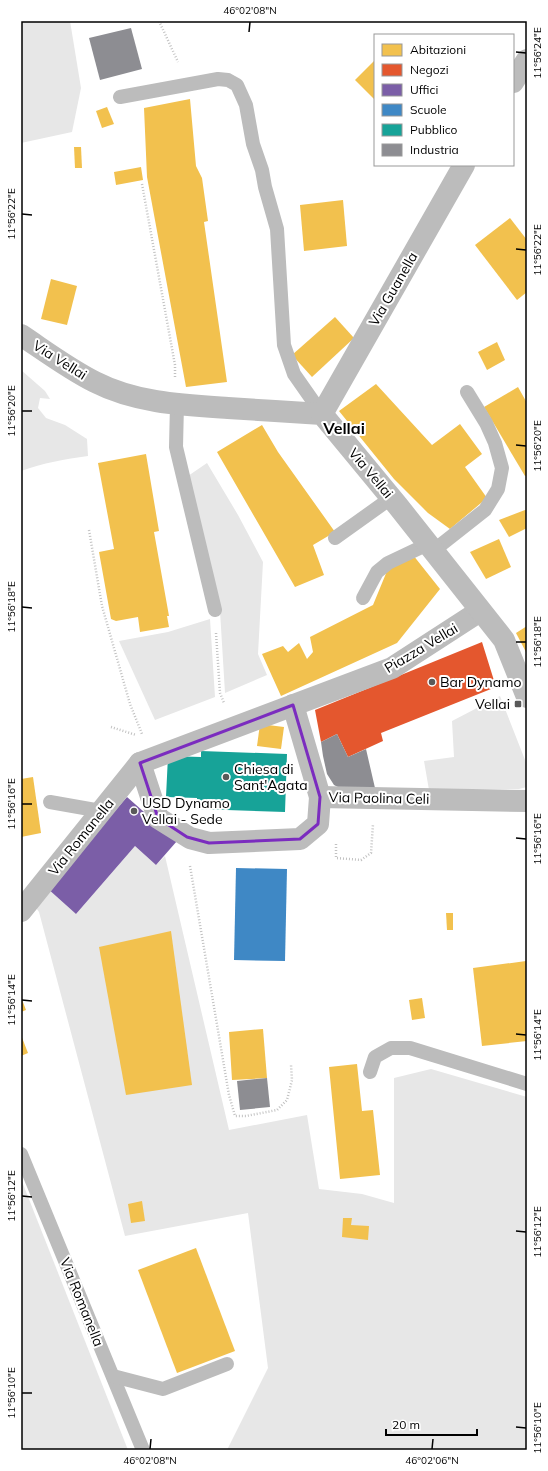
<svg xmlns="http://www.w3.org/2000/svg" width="548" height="1471" font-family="Mulish,sans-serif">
  <rect width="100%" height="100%" fill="#fff"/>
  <g fill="#e7e7e7">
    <path d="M21,21H70L81,88L72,132L21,143Z"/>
    <path d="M21,370L45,391L50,399L40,398L38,408L46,418L65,425L87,439L88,456C65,459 43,463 21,471Z"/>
    <path d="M207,463L238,515L263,562L258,654L267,675L225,693L220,611L188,476Z"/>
    <path d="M210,619L215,697L155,720L119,641L168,632Z"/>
    <path d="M500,696L527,765V787L519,789L429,790L424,761L454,757L452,721Z"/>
    <path d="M135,846L156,865L165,856L229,1130L307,1115L319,1189L362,1194L394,1203V1078L431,1069L527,1097V1450H227L268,1368L248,1213L125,1236L39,912L34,905L47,888L76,914Z"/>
    <path d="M21,1179L128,1450H21Z"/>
  </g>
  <g fill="#f2c14e">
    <path d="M375,60V100L355,80Z"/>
    <path d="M190,99L196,166L202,178L208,221L204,222L227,382L186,387L147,177L144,108Z"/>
    <path d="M107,107L114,124L102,128L96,111Z"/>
    <path d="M74,147H81L82,168H75Z"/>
    <path d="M141,167L143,180L116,185L114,172Z"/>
    <path d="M343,200L347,246L304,251L300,205Z"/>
    <path d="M510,218L527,240V292L517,300L475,245Z"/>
    <path d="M51,279L77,286L67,325L41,319Z"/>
    <path d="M335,317L354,338L312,377L292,355Z"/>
    <path d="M497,342L505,360L487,370L478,352Z"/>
    <path d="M376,384L432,445L460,424L482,454L465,467L487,498L450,529L428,513L394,479L339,411Z"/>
    <path d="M518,387L527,403V475L525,476L484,407Z"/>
    <path d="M262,425L278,452L335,532L313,545L324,575L295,587L217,452Z"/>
    <path d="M146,454L159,531L154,532L169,616H167L169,627L140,632L138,617L116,621L111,619L99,552L114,549L98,463Z"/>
    <path d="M525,510L527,511V528L509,537L499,520Z"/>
    <path d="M499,539L511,567L486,579L470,552Z"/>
    <path d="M413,555L440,589L397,643L281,696L262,654L283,646L288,652L299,643L307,659L313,652L310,637L373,605L387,571Z"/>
    <path d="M527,626V654L516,633Z"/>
    <path d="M260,724L284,727L281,749L257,746Z"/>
    <path d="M33,777L41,833L21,837V779Z"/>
    <path d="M446,913H453V930H447Z"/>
    <path d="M171,931L192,1085L126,1095L99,947Z"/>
    <path d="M526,961L527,1041L482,1046L473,968Z"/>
    <path d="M21,997L26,1010L21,1012Z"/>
    <path d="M422,998L425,1018L412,1020L409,1000Z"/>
    <path d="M263,1029L267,1078L232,1080L229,1032Z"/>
    <path d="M21,1035L28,1053L21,1056Z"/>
    <path d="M357,1064L362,1111L373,1110L380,1175L340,1179L329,1067Z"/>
    <path d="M142,1201L145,1221L131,1223L128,1204Z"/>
    <path d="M343,1218H352L351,1225L369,1226L368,1240L342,1237Z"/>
    <path d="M196,1248L235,1351L177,1373L138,1270Z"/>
  </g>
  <path fill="#e4572e" d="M482,642L496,687L381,733L383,741L348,757L337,734L321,742L315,710Z"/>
  <path fill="#7b5ea7" d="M127,797L177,841L156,865L135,846L76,914L47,888Z"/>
  <path fill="#3f88c5" d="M236,868L287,869L285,961L234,960Z"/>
  <path fill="#17a398" d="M201,751L287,754L285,812L197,809V798L166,797L168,756L201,757Z"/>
  <g fill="#8d8d92">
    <path d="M131,28L142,69L100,80L89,38Z"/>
    <path d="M337,734L348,757L366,749L375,788L346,791L334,785L327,774L323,756L321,742Z"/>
    <path d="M267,1078L270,1107L240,1110L237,1081Z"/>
  </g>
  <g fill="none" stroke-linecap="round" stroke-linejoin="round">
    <g stroke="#c2c2c2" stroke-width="2.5" stroke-dasharray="1 2" stroke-linecap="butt">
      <path d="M159,21L178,62"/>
      <path d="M142,184L175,365V377"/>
      <path d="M89,530L102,606L130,704L142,734"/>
      <path d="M216,633L220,693L224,703"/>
      <path d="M111,727L136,735"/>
      <path d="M336,844V858L361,860L371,853L373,824"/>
      <path d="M190,866L229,1095L235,1116H246L277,1110L287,1100L292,1080L291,1065"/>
    </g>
    <g stroke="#bcbcbc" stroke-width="14">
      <path d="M120,97L218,79L228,80L237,85L246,105L253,144L262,170L265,187L277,229L284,345L294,374L322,414"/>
      <path d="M177,404L176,447L215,610"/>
      <path d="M335,538L391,498"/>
      <path d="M433,551L485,510L498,489L502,468L495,443L486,423L467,392"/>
      <path d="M363,598L377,572L388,563L428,544"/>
      <path d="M50,802L101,811"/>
      <path d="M370,1072L375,1057L391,1048H410L527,1084"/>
      <path d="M21,1154L143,1450"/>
      <path d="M113,1376L163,1389L227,1364"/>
    </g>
    <g stroke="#bcbcbc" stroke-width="22">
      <path d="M140,763L158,818L190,838L209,843L300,839L318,824L320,797L293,705"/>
      <path d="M320,797L527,801"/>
      <path d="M21,911L140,763L392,668L480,611"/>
    </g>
    <g stroke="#bcbcbc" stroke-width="22">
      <path d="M513,82L527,60"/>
      <path d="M21,335C45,351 69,369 95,382C136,403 183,405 228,408C259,410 291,412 322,414L398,506L504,640L527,697"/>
      <path d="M322,414L464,165"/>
    </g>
  </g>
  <path fill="none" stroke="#7b2cbf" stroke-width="3" stroke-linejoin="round" d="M293,705L320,797L318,824L300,839L209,843L187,837L158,818L140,763Z"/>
  <path fill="none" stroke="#000" stroke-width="1.5" d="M249,32L250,22M516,52L526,53M22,214L32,215M516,249L526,250M22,411H32M516,445L526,446M22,607L32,608M516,642H526M22,804H32M516,838L526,839M22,1000L32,1001M516,1034L526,1035M22,1196L32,1197M516,1231L526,1232M22,1393H32M516,1427L526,1428M150,1449L151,1439M432,1449L433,1439"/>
  <g fill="#595959" stroke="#fff" stroke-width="1.5">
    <circle cx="432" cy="682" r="4"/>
    <rect x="514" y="700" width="8" height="8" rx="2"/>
    <circle cx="226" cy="777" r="4"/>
    <circle cx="134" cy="811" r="4"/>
  </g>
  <g text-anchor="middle" stroke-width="4" stroke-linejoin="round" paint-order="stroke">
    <g font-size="14" fill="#000" stroke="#fff">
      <text transform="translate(393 289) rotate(-60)" y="5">Via Guanella</text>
      <text transform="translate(60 360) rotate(32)" y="5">Via Vellai</text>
      <text transform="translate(371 473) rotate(50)" y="5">Via Vellai</text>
      <text transform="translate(421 648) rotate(-31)" y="5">Piazza Vellai</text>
      <text transform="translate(379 798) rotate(1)" y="5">Via Paolina Celi</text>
      <text transform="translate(81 837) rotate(-51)" y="5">Via Romanella</text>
      <text transform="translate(82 1302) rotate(68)" y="5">Via Romanella</text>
    </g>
    <g font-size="14" fill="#000" stroke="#fff" text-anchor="start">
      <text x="440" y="687">Bar Dynamo</text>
      <text x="510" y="709" text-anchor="end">Vellai</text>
      <text x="234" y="774">Chiesa di<tspan x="234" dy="16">Sant'Agata</tspan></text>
      <text x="142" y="808">USD Dynamo<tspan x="142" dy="16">Vellai - Sede</tspan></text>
    </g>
    <g font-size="16" font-weight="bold" fill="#000" stroke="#fff">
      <text x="344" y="434">Vellai</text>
    </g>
  </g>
  <rect width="548" height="1471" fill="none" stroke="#ffffff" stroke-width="44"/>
  <rect x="374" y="34" width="140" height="132" fill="#ffffff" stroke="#999999"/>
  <rect x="382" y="44" width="20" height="12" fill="#f2c14e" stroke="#999999"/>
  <text x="410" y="54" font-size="12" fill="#000000">Abitazioni</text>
  <rect x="382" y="64" width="20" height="12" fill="#e4572e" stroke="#999999"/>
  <text x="410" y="74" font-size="12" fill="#000000">Negozi</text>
  <rect x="382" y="84" width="20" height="12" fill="#7b5ea7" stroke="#999999"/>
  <text x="410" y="94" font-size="12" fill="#000000">Uffici</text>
  <rect x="382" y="104" width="20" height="12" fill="#3f88c5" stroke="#999999"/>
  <text x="410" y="114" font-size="12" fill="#000000">Scuole</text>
  <rect x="382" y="124" width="20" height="12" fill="#17a398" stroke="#999999"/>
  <text x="410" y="134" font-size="12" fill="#000000">Pubblico</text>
  <rect x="382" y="144" width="20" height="12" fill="#8d8d92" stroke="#999999"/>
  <text x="410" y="154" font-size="12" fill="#000000">Industria</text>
  <path d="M386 1429v6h91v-6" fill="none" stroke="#000000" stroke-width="2"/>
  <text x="392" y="1429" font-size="12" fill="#000000" stroke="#ffffff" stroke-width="3" paint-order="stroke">20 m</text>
  <rect x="22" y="22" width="504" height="1427" fill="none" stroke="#000" stroke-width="1.5"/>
  <g font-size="10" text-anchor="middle" fill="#000">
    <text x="250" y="14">46°02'08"N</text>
    <text transform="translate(537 53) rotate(-90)" y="4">11°56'24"E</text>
    <text transform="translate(11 214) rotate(-90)" y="4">11°56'22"E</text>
    <text transform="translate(537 250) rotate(-90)" y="4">11°56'22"E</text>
    <text transform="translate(11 411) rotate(-90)" y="4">11°56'20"E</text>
    <text transform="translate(537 446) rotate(-90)" y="4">11°56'20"E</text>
    <text transform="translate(11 607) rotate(-90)" y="4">11°56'18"E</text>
    <text transform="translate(537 642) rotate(-90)" y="4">11°56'18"E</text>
    <text transform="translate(11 804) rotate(-90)" y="4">11°56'16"E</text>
    <text transform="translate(537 839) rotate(-90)" y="4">11°56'16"E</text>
    <text transform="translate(11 1000) rotate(-90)" y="4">11°56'14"E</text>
    <text transform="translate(537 1035) rotate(-90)" y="4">11°56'14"E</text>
    <text transform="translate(11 1196) rotate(-90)" y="4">11°56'12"E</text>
    <text transform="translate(537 1232) rotate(-90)" y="4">11°56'12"E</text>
    <text transform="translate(11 1393) rotate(-90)" y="4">11°56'10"E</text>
    <text transform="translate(537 1428) rotate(-90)" y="4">11°56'10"E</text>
    <text x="150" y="1464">46°02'08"N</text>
    <text x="432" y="1464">46°02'06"N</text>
  </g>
</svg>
